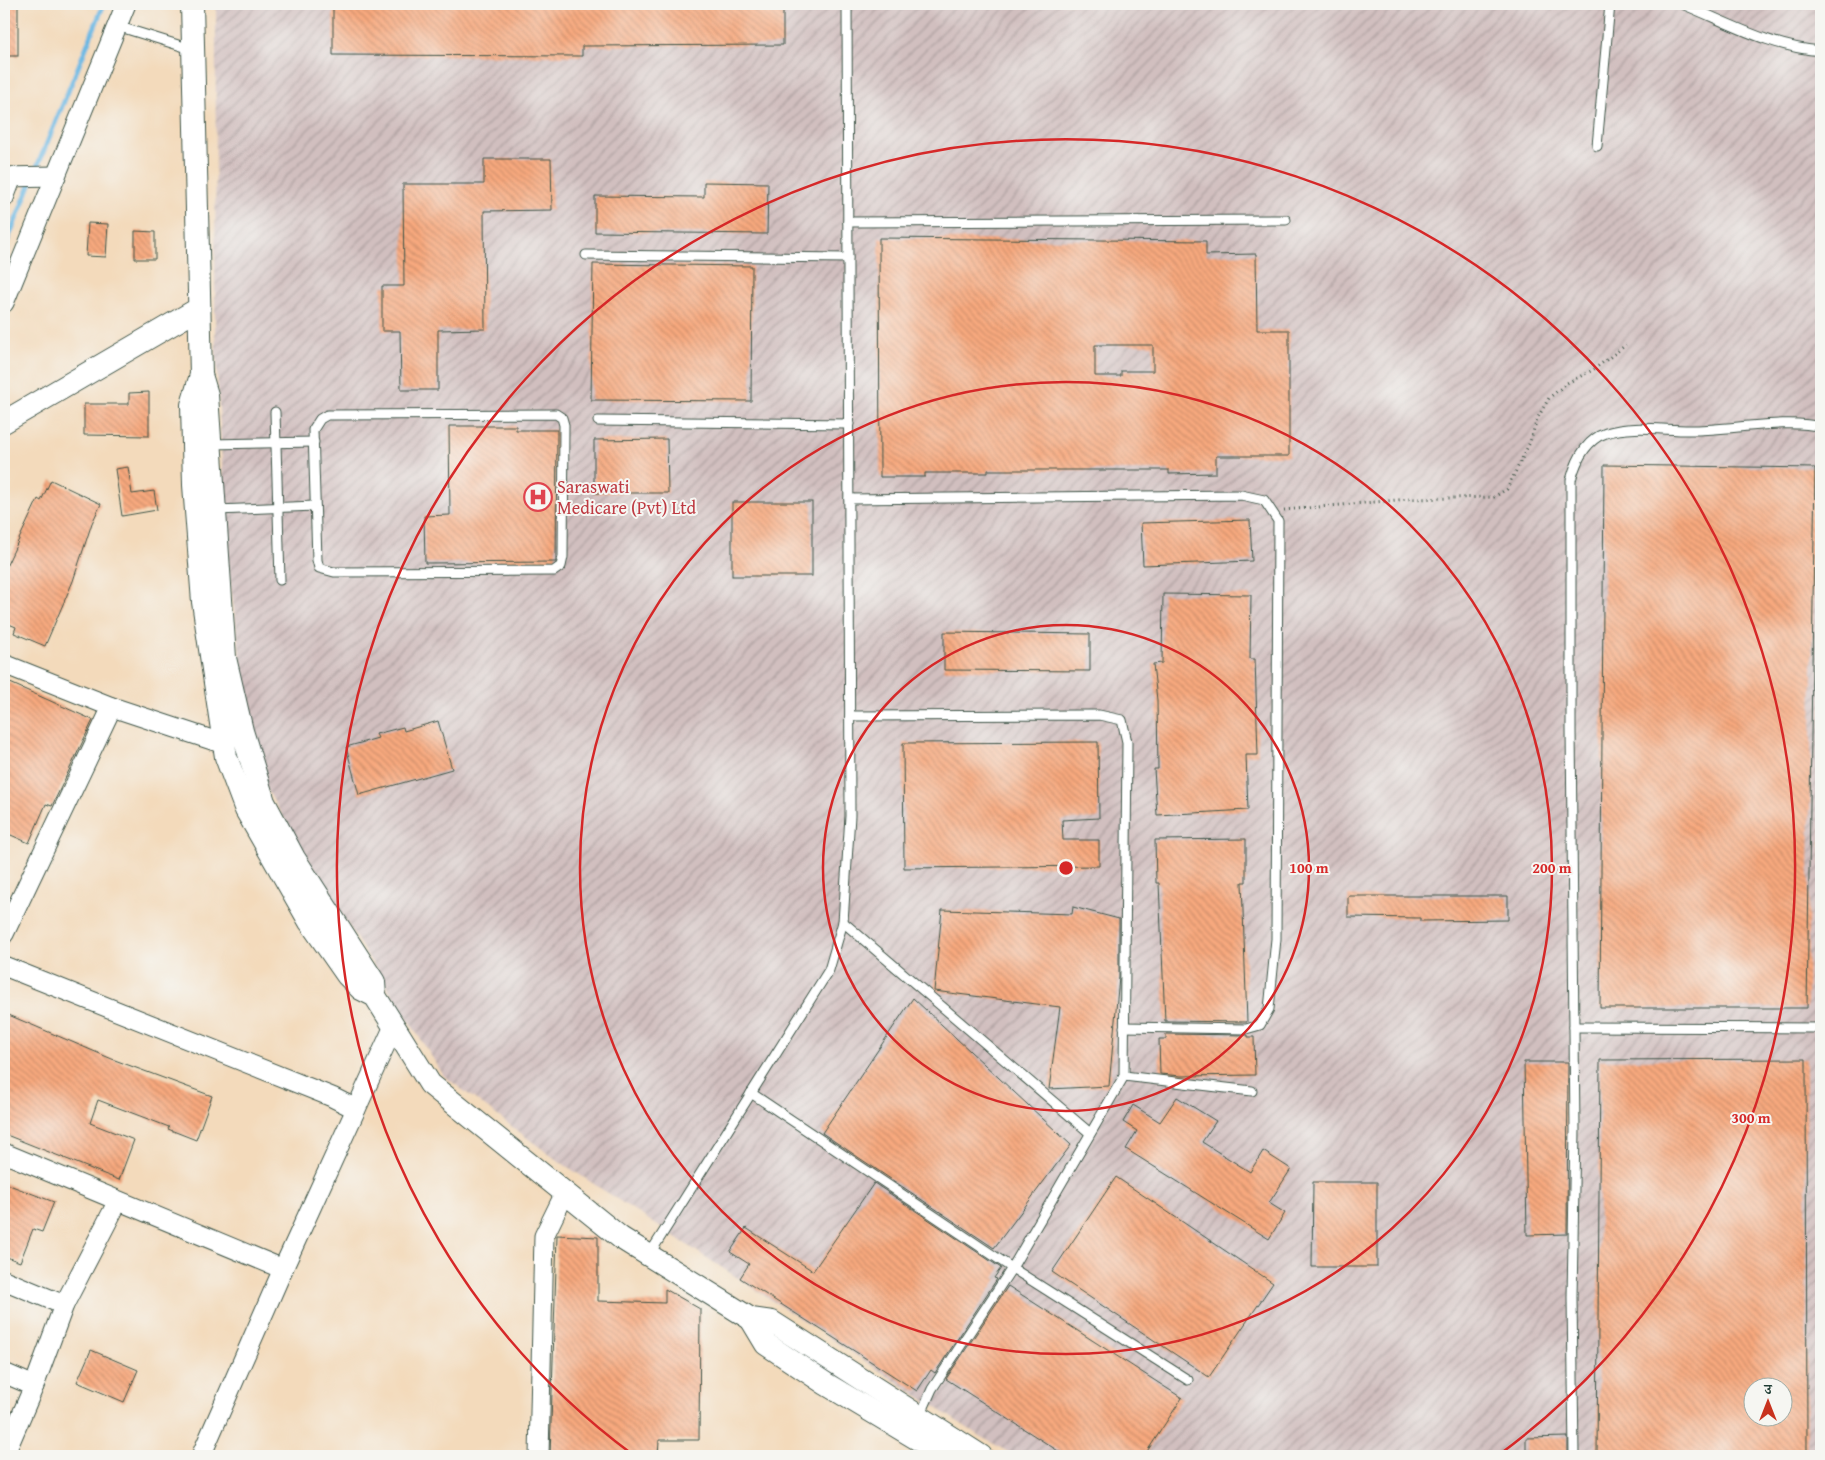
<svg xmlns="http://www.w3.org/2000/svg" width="1825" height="1460" font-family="'Gentium Book Plus','Noto Serif Devanagari',serif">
  <defs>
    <pattern id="industrial-furrows" width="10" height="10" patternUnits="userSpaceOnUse" patternTransform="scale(1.25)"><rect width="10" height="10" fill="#d1bfbf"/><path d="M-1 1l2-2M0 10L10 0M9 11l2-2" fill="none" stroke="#a99c9c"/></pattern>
    <pattern id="building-back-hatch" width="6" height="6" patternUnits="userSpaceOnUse" patternTransform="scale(1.25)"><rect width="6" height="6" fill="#f8a97e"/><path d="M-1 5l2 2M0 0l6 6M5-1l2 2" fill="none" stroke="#c88b68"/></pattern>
  </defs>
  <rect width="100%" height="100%" fill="#f6f6f2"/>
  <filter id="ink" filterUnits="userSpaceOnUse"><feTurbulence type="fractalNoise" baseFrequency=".02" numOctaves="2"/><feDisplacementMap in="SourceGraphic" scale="10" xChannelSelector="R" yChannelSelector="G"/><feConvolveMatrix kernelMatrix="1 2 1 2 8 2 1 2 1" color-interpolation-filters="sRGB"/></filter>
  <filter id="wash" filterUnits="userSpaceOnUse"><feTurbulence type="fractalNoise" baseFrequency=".0096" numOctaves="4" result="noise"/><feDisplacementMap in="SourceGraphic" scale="20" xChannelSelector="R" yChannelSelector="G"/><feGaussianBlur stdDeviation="1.12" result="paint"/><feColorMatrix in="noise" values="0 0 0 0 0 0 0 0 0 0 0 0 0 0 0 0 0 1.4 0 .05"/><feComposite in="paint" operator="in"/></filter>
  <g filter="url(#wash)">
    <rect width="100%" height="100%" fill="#f3dabb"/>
    <path fill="url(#industrial-furrows)" fill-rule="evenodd" d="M216,4H1821V1456H1015L978,1435L557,1160L444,1076L332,900L256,771L227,559L215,332ZM1752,1388H1782V1418H1752Z"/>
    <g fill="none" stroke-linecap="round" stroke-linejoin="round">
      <g stroke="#67b6e2" stroke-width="5">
        <path d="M35,172L104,4"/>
        <path d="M4,249L32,180"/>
      </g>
    </g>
    <g id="blocks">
      <g fill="url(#building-back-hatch)" fill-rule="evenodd">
        <rect x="4" y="4" width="14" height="52"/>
        <path d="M333,4H783V45L582,46V56L333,55Z"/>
        <path d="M484,159H551L552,210L484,211L485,329L438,330V390H401L400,331H382V286H404L403,184H484Z"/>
        <path d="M704,182L768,183L767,234L595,232V196L704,197Z"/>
        <path d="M88,223L108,224L106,257L86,256Z"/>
        <path d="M135,231L155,232V259H135Z"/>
        <path d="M879,238L1206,241V255L1256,254L1257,330H1289V456H1216V473L1169,474V470H988V473H925V477H880ZM1095,345H1153V371H1121V376H1095Z"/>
        <path d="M593,264L752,266L751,401L591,400Z"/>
        <path d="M149,392V436L84,435V404H129V393Z"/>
        <path d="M449,426H516V430H557L556,562L425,563L424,516L450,515Z"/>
        <path d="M667,439L668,493H594V440Z"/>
        <path d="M1604,465L1815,468L1807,1008H1600Z"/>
        <path d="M128,467L132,494L154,491L157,510L122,516L115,469Z"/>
        <path d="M51,480L101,504L92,523L73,581L45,646L14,633L16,627L4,622V571L38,499L41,501Z"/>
        <rect x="732" y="502" width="80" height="74"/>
        <path d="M1250,520L1252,561L1143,565L1141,523Z"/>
        <path d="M1163,594L1251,595L1250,659H1255L1258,755H1246L1248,810L1157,815L1154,769H1158L1157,700L1153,664L1162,663Z"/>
        <path d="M944,632L1090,634V671L944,670Z"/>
        <path d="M8,682L93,720L52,806L46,804L29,843L4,832V692Z"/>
        <path d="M438,721L452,769L359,795L346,747L378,738L376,734L403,727L404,731Z"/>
        <path d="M1098,742L1099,818L1062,820L1063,840H1099V866L904,868L903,743Z"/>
        <path d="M1246,839V882H1242L1247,1022L1165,1021L1159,883H1156L1155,840Z"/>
        <path d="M1348,896H1508V920L1420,921V918L1348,917Z"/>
        <path d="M1073,907L1119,919V977L1109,1086L1049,1089L1060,1007L934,991L942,910L1072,914Z"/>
        <path d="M913,998L1071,1145L994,1248L822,1133Z"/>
        <path d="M4,1013L112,1059L212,1096L196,1140L168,1129L169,1127L98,1100L90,1123L134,1140L119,1180L4,1134Z"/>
        <path d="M1166,1034L1248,1035V1037H1254L1255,1075L1181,1076L1160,1074L1159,1039H1166Z"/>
        <path d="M1806,1059L1807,1456H1597L1600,1060ZM1752,1388H1782V1418H1752Z"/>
        <path d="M1524,1062H1568L1567,1234L1527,1235Z"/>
        <path d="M1177,1097L1216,1121L1202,1142L1250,1172L1263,1151L1291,1169L1269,1203L1285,1213L1269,1239L1126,1149L1137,1131L1123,1122L1133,1105L1160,1122Z"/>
        <path d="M1116,1177L1273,1283L1209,1377L1052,1272Z"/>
        <path d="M1313,1182H1377V1267H1312Z"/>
        <path d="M4,1183L54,1202L42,1232L33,1229L20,1262L4,1256Z"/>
        <path d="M874,1183L1001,1268L994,1278L997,1279L935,1373L931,1370L917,1391L740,1278L749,1264L730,1252L746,1228L813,1271Z"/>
        <path d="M557,1235L598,1237V1301L665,1303V1289L700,1309L699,1440H659L658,1456H550Z"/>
        <path d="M1008,1286L1182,1398L1144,1456H1066L946,1379Z"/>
        <path d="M91,1350L138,1370L124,1402L77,1382Z"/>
        <path d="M1568,1437V1456H1526V1438Z"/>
      </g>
    </g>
  </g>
  <g filter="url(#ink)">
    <use href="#blocks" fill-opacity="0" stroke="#3f5548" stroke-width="1"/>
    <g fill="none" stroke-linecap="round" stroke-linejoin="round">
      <defs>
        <g id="service">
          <path d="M1682,4C1727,22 1772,48 1821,51"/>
          <path d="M117,26L191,49"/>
          <path d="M1597,146L1610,4"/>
          <path d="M848,222L1286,220"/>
          <path d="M586,255L848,258"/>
          <path d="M275,412L280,580"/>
          <path d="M556,414L562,418L564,425L563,557L561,566L554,571L334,572L319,568L317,560L313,430L320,419L327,415Z"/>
          <path d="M598,421L849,424"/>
          <path d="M211,444L314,442"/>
          <path d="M849,499L1241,495L1264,500L1278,521L1276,939L1269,1009L1260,1025L1246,1029L1124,1027"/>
          <path d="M216,510L315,506"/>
          <path d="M850,716L1099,715L1122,720L1127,742L1124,1076L1012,1268L932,1389L920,1416"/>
          <path d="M843,922L1090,1133"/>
          <path d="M1574,1027L1821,1028"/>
          <path d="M1124,1076L1252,1091"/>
          <path d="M751,1093L1012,1268L1188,1380"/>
          <path d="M649,1255L829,970L843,922L850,816L847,4"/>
          <path d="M1574,1456L1572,1297L1575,1131L1571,729V480C1576,461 1585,440 1606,433C1634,424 1667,431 1695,430C1731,430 1788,418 1821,427"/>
        </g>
        <g id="minor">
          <path d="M4,177L56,176"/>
          <path d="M4,198L12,177"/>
          <path d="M4,303L126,4"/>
          <path d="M4,664L112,707L224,744"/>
          <path d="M4,934L112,707"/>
          <path d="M4,966L332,1097L356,1109"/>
          <path d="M4,1153L283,1269"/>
          <path d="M4,1280L64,1305"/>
          <path d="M4,1373L34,1386"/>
          <path d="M4,1456L34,1386L64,1305L118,1201"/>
          <path d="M201,1456L283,1269L394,1026"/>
          <path d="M539,1456L544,1236L565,1193"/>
        </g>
        <g id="tertiary">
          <path d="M192,4L201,375L207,395L225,658L242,731L264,802L294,858L374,982L375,996"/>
          <path d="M201,375L192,405L194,485L203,602L226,757L246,810L310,922L347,975L361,989L375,996L430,1084L621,1238L751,1319L772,1322L981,1456"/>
          <path d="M4,422L198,309"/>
          <path d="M751,1319L766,1344L826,1384L946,1456"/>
        </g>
      </defs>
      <use href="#service" stroke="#3f5548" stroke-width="11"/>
      <use href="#minor" stroke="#3f5548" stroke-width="21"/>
      <use href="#tertiary" stroke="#3f5548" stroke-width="24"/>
      <path stroke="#3f5548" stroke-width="3" stroke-dasharray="1 4" stroke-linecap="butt" d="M1284,510L1409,499L1494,497L1507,489L1530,442L1537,419L1549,398L1567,383L1593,370L1626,345"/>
      <use href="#service" stroke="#fff" stroke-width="9"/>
      <use href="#minor" stroke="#fff" stroke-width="19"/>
      <use href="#tertiary" stroke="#fff" stroke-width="22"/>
    </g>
  </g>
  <g fill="none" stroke="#d62828" stroke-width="2.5">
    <circle cx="1066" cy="868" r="243"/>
    <circle cx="1066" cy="868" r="486"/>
    <path d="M632 1454A729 729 0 1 1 1500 1454"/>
  </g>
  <defs>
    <symbol id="hospital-ring" viewBox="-11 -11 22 22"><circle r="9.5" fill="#f6f6f2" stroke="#e0444e" stroke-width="1.5"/><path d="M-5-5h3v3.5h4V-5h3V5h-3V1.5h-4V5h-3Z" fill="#e0444e"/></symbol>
  </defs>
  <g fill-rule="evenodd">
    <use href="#hospital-ring" x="522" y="481" width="32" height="32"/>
  </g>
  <g text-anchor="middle" stroke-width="4" stroke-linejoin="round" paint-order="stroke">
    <g font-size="18" fill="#be3a42" stroke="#f6f6f2" text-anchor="start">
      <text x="557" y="493">Saraswati<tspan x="557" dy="21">Medicare (Pvt) Ltd</tspan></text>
    </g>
  </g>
  <circle cx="1066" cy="868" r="8" fill="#d62828" stroke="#f6f6f2" stroke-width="2.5"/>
  <g font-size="15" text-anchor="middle" font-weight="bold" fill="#d62828" stroke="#f6f6f2" stroke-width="4" stroke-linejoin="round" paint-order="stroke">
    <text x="1309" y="873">100 m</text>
    <text x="1552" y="873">200 m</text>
    <text x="1751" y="1123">300 m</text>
  </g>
  <rect width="1825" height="1460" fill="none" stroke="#f6f6f2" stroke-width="20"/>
  <g transform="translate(1768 1402)"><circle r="24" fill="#f6f6f2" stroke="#a0aca6"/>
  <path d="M0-4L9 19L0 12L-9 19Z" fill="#c8321e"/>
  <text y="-8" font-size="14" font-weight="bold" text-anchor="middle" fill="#1f3d34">उ</text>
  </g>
</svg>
